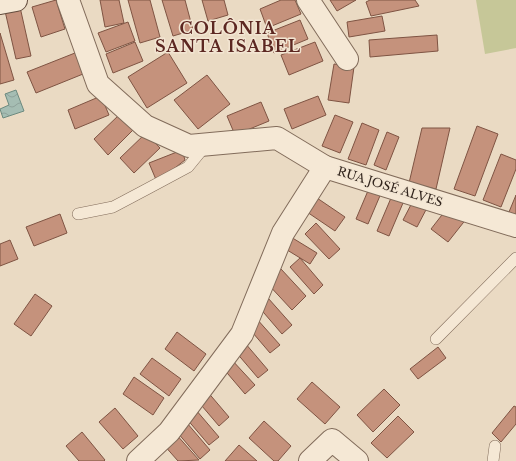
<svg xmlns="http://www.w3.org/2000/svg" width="516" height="461" font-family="'Libre Baskerville',serif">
  <defs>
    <pattern id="water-waves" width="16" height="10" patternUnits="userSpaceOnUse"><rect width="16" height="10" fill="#a5bdb3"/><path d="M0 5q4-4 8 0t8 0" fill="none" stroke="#8ea29a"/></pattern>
  </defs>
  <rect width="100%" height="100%" fill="#eadac3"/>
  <path fill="#c6c798" d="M476,0H516V48L485,54Z"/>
  <path fill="url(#water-waves)" stroke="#6c8a7f" d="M16,90L24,111L3,118L0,109L9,105L5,94Z"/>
  <g fill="#c5927c" stroke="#7f5443">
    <path d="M56,0L65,29L41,37L32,7Z"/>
    <path d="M100,0H119L124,23L105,27Z"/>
    <path d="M128,0H150L160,37L140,43Z"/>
    <path d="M162,0H185L193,30L173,36Z"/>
    <path d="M202,0H224L228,15L208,21Z"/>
    <path d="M281,0H295L301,14L267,28L260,9Z"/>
    <path d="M330,0H356L337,11Z"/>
    <path d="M370,0H415L419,6L371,16L366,2Z"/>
    <path d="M20,7L31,56L16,59L5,11Z"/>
    <path d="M382,16L385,31L349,37L347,22Z"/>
    <path d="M300,20L308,39L274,53L267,33Z"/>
    <path d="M128,22L135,41L106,52L98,33Z"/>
    <path d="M0,33L14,80L0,84Z"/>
    <path d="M437,35L438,51L370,57L369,40Z"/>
    <path d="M135,42L143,61L113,73L106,54Z"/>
    <path d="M315,42L323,61L289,75L281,55Z"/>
    <path d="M80,51L88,72L36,93L27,72Z"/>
    <path d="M168,52L187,83L147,108L128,77Z"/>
    <path d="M334,64L354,67L349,103L328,100Z"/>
    <path d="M207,75L230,104L198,129L174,100Z"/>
    <path d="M101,96L109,115L75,129L68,110Z"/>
    <path d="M318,96L326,115L292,129L284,109Z"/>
    <path d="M261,102L269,121L235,135L227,116Z"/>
    <path d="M120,114L134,129L108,155L94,139Z"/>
    <path d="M335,115L353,122L340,153L322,146Z"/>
    <path d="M362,123L379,130L366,165L348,159Z"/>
    <path d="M477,126L498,134L475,196L454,189Z"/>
    <path d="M422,128H450L436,189L409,183Z"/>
    <path d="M387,132L399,137L386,170L374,165Z"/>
    <path d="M146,133L160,148L134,173L120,158Z"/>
    <path d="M182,150L185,160L157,182L149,163Z"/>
    <path d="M501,154L516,160V169L501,207L483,200Z"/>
    <path d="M370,186L382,191L368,224L356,219Z"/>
    <path d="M516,195V215L509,212Z"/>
    <path d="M415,197L429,204L417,227L403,220Z"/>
    <path d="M317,198L345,217L335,231L307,212Z"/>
    <path d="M391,198L403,203L389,236L377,231Z"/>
    <path d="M445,211L467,218L448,242L431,229Z"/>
    <path d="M60,214L67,233L34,246L26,227Z"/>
    <path d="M316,223L340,249L329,259L305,234Z"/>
    <path d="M286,234L317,253L310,264L279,245Z"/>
    <path d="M10,240L18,259L0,266V244Z"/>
    <path d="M300,258L323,285L314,294L290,267Z"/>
    <path d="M281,269L306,296L292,310L266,282Z"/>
    <path d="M35,294L52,306L31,336L14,324Z"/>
    <path d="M268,298L292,325L282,334L258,306Z"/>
    <path d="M256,318L280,345L270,353L247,326Z"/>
    <path d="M177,332L206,354L194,371L165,349Z"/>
    <path d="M245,343L268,370L258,378L235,351Z"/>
    <path d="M438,347L446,358L418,379L410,369Z"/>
    <path d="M152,358L181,379L169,396L140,374Z"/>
    <path d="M231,359L255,385L245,394L222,367Z"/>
    <path d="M134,377L164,398L153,415L123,394Z"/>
    <path d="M312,382L340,407L325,424L297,399Z"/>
    <path d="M384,389L400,405L373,432L357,415Z"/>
    <path d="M206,390L229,417L219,426L196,399Z"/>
    <path d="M514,406L516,407V424L501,442L492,433Z"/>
    <path d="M115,408L138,436L123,449L99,422Z"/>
    <path d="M196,410L219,437L209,445L186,418Z"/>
    <path d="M398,416L414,432L387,458L371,443Z"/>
    <path d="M264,421L291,446L278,461H274L249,438Z"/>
    <path d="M187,423L210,450L200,459L177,432Z"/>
    <path d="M82,432L105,460L104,461H79L66,446Z"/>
    <path d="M175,433L199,460L178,461L163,444Z"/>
    <path d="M239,445L257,461H225Z"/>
  </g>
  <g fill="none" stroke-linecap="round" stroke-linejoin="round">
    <defs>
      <g id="lane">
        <path d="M78,214L113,207L147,189L188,167L206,145"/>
        <path d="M436,339L516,258"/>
        <path d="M493,461L495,446"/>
      </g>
      <g id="street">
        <path d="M68,0L98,84L145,126L189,146L277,138L325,167"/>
        <path d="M308,0L347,59"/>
        <path d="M138,461L169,432L242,334L283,233L325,167L516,226"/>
        <path d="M310,461L332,440L357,461"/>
      </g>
      <path id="secondary" d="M0,3L16,0"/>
    </defs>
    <use href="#lane" stroke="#826c5b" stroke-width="12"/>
    <use href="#street" stroke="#826c5b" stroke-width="24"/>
    <use href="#secondary" stroke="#644d3e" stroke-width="24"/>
    <use href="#lane" stroke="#f5e8d5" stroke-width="11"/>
    <use href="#street" stroke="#f5e8d5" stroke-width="22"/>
    <use href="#secondary" stroke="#f5e8d5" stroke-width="22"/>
  </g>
  <g text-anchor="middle" stroke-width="3" stroke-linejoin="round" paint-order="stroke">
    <g font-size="12" fill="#33261e" stroke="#f2e5d2">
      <text transform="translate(390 187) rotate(17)" y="4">RUA JOSÉ ALVES</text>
    </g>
    <g font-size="16" font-weight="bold" letter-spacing="1" fill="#5c2721" stroke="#f2e5d2">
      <text x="228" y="34">COLÔNIA<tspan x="228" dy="18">SANTA ISABEL</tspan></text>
    </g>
  </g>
</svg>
